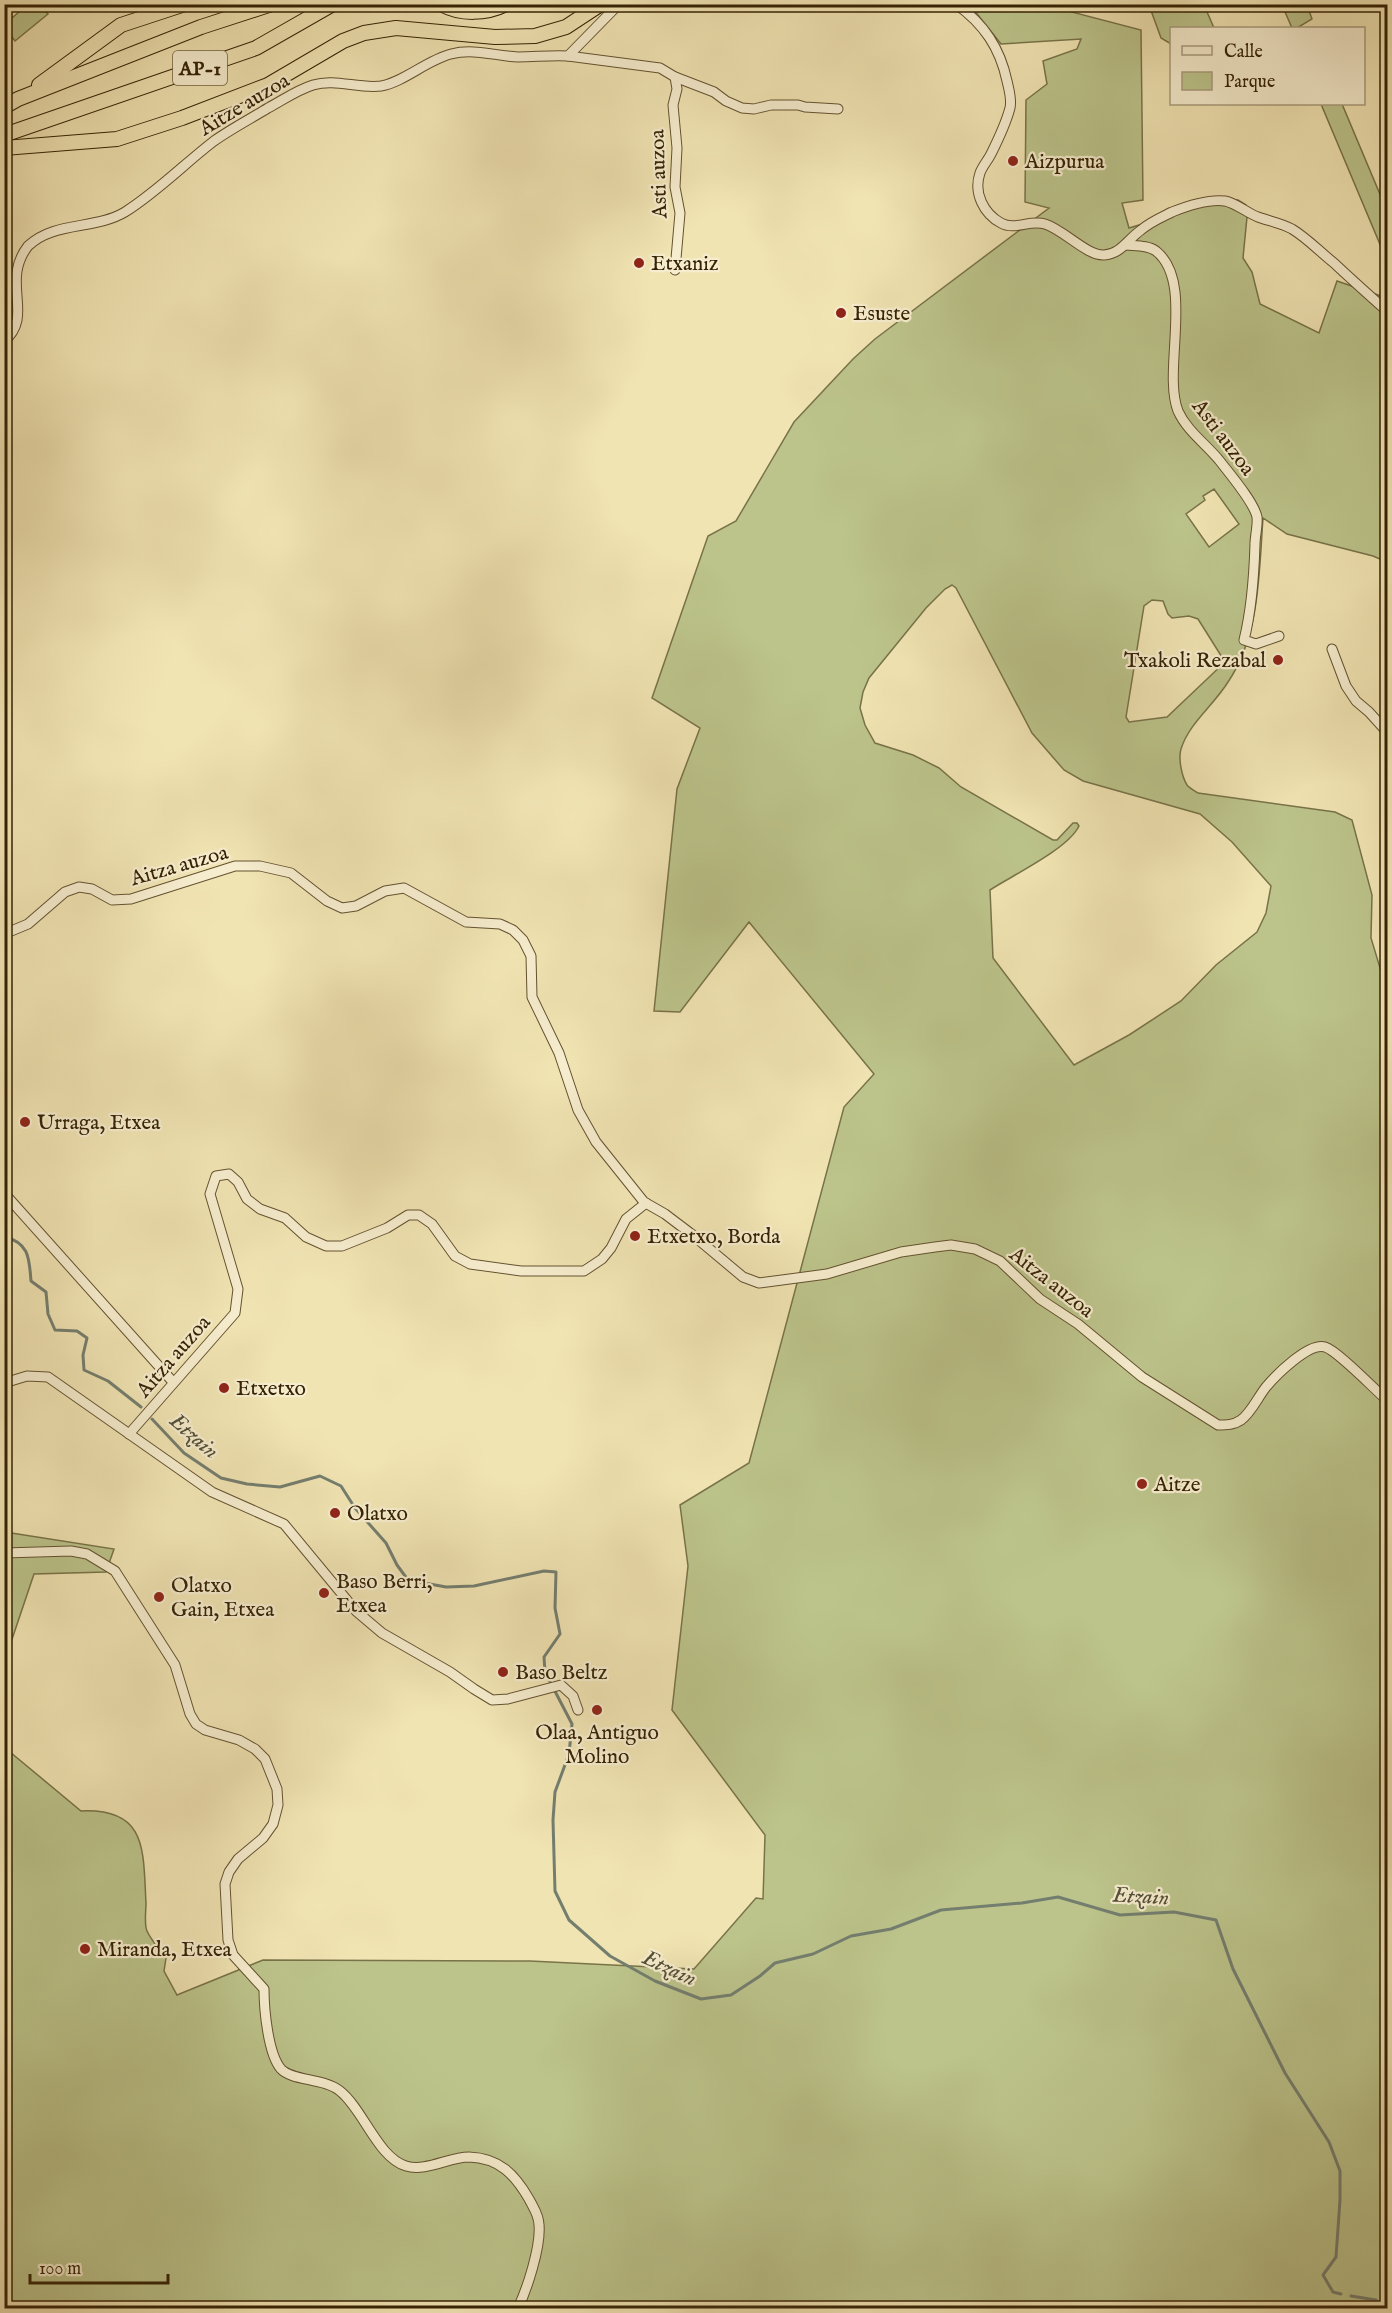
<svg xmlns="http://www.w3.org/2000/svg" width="1392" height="2313" font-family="'IM FELL English',serif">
  <rect width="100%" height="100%" fill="#f1e4b3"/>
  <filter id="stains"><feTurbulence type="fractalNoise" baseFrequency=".00333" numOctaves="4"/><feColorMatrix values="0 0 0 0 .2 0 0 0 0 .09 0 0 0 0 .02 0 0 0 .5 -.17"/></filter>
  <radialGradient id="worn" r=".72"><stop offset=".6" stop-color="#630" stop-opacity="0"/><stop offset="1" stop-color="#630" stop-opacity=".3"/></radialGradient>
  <g fill="#bcc48b" stroke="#787348" stroke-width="1.5" fill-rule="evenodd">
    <path d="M27,5H40L48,14L15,41L5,28V24Z"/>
    <path d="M1012,5H1063L1064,10L1141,30L1143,200L1122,203L1129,228L1226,199L1238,200L1246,205L1247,217L1243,258L1252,272L1260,304L1319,333L1337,281L1381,296L1387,288V562L1373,556L1287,534L1263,518C1259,572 1260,635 1228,682C1214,705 1189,723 1181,749C1178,759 1182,777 1187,785C1189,788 1195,791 1198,793L1335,812L1352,820L1372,895L1371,938L1387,991V2308H5L4,1747L81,1811C148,1808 143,1851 146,1903C146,1911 144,1924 147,1931C151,1940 160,1950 166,1958L164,1971L177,1995L263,1960L530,1961L694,1969L756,1898L763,1899L765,1835L672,1710L688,1566L680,1505L749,1463L844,1107L874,1074L749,922L680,1012L654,1011L677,789L700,728L652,698L708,536L736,521L794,422L853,359L875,339L1049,208L1025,202L1026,100L1047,84L1043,61L1077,49L1081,39L1001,44L974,10H1011ZM1214,489L1239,524L1209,547L1186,514L1205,500L1203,496ZM952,585L956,588L1032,733L1064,770L1083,781L1200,814L1232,842L1271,886L1266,913L1257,932L1216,965L1181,1001L1129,1035L1074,1065L993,958L990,890C1013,875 1068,849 1079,826L1077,823H1073L1057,840H1053L961,787L939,768L913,755L875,743L865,725L860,708L863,692L869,678L926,608L945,589ZM1152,600L1163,601L1168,614L1172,618L1189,616L1198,619L1225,662L1167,717L1129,722L1126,717L1144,606Z"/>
    <path d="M1149,5H1204L1214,28H1172L1171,44L1161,38Z"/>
    <path d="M1282,5H1307L1312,19L1297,28H1292Z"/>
    <path d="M1321,104H1342L1387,211V261Z"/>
    <path d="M5,1532L114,1549L106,1572L34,1574L5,1660Z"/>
  </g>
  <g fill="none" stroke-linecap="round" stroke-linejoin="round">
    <g stroke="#747e6f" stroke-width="3">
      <path d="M4,1236C30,1244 29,1258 31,1281L46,1292L48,1314L55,1330L77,1331L87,1338L83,1355L84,1370L108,1381L141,1407"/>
      <path d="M152,1419L184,1453L221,1478L247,1484L280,1487L320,1476L341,1486L355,1508L386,1543L397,1565L408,1580L446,1587L474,1586L544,1571L556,1572L555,1608L560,1634L544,1657L545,1672L572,1724L569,1754L555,1792L553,1820L555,1891L569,1920L610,1956L655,1981L701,1999L731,1995L760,1976L775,1963L813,1954L851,1936L891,1929L941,1910L1022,1903L1058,1897L1120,1915L1174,1912L1216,1920L1233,1969L1285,2073L1329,2142L1340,2171V2200L1336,2257L1323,2275L1333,2292L1341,2294"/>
      <path d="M1351,2296L1376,2300L1384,2308"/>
    </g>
    <defs>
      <g id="minor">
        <path d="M956,4C984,24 1000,48 1007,81C1009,90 1012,99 1010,108C1006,123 998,140 991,154C988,160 982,167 980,173C973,193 984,214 1001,223C1015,231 1030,219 1045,224C1064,230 1087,256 1104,255C1121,254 1128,239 1141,230C1150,222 1162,217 1172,212C1187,206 1209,199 1225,201C1236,203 1247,213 1258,217C1269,221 1281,223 1292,229C1307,238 1320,252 1334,263C1352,280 1370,296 1388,312"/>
        <path d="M568,56L660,68L675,77L714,92L726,101L742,108L754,109L771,105H798L805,107L838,109"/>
        <path d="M675,77L677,89L673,105L677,148L675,187L680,213L675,270"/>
        <path d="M1126,245C1135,246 1148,245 1156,251C1195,282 1162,370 1178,411C1187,431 1206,444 1219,460C1229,473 1254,502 1257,517C1258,525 1255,536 1255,544C1254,577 1252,608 1244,640L1256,644L1279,636"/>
        <path d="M4,341C35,316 0,282 28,246C54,221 95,230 125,212C157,192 184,164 214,141C231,129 250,119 268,108C283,100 297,90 313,85C335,78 358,89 381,86C404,82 427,60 451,54C474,48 495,56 518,57C535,57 552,55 568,56L619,4"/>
        <path d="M1332,649L1346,686L1356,701L1369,712L1388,733"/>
        <path d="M4,934L28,924L65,892L79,887L92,889L112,900L131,899L235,866H260L291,873L327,901L342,908L356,906L385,891L404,888L466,922L500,924L513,930L523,940L531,956L532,997L559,1053L578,1110L596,1142L644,1202L665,1214L694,1236L743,1277L759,1283L782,1280L827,1274L901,1252L935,1247L951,1245L975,1249L1000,1261L1040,1299L1078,1324L1142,1377L1218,1425C1226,1425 1234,1425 1241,1420C1251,1413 1258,1397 1266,1387C1276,1375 1309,1342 1325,1347C1338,1351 1375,1390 1388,1401"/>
        <path d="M4,1193L173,1382"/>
        <path d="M4,1383L27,1376L48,1377L212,1492L284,1524L356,1611L382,1633L450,1672L474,1689L492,1700L508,1699L561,1685L573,1696L578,1710"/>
        <path d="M129,1434L235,1313L238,1289L210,1194L216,1176L229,1174L238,1182L247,1199L260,1209L285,1218L306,1237L326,1246H342L387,1228L408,1215H419L432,1224L455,1256L470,1264L521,1271H584L602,1259L611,1248L626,1219L646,1203"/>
        <path d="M4,1553L71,1551L87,1554L115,1571L175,1665L190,1714L196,1724L205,1730L239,1740L255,1749L265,1759L277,1789L278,1805L273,1824L263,1838L238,1859L229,1872L225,1884L228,1940L233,1955L264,1989C264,2009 268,2054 281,2069C292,2081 324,2078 340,2091C363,2109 378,2158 406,2166C426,2172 449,2157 469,2157C500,2158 515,2175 529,2199C533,2207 539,2215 539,2225C541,2247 527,2289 518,2308"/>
      </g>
      <g id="highway">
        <path d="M441,4C461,15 486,14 506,4"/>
        <path d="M39,85L121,25L185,4"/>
        <path d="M4,107L18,99L201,27L272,4"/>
        <path d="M4,135L256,48L333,4"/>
        <path d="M4,148L117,139L182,118L268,85L343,41L364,33L396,28L495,37L535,36L566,27L601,4"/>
      </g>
    </defs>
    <use href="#minor" stroke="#645230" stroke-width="11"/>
    <use href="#highway" stroke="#352204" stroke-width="16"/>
    <use href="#minor" stroke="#f6edce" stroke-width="9"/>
    <use href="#highway" stroke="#f1e4b3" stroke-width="14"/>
  </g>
  <g fill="#8f2418" stroke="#f6edce" stroke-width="2">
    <circle cx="1013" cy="161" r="6"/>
    <circle cx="639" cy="263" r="6"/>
    <circle cx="841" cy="313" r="6"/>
    <circle cx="1278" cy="660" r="6"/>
    <circle cx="25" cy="1122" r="6"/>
    <circle cx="635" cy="1236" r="6"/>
    <circle cx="224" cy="1388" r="6"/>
    <circle cx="1142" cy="1484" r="6"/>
    <circle cx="335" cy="1513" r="6"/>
    <circle cx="324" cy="1593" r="6"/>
    <circle cx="159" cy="1597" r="6"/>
    <circle cx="503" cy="1672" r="6"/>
    <circle cx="597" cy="1710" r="6"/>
    <circle cx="85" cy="1949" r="6"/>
  </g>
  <g text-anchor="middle" stroke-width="4.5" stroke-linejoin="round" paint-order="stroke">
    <rect fill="#f6edce" stroke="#6f5f41" stroke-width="1.5" x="173" y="51" width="54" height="34" rx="4.5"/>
    <g font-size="20" font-weight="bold" fill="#352204">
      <text x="200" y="75">AP-1</text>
    </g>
    <g font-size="21" fill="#352204" stroke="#f6edce">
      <text transform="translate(244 104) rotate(-31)" y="7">Aitze auzoa</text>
      <text transform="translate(658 174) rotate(-92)" y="7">Asti auzoa</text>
      <text transform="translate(1224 437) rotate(53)" y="7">Asti auzoa</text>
      <text transform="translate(179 865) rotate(-16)" y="7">Aitza auzoa</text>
      <text transform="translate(1052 1282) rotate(38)" y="7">Aitza auzoa</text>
      <text transform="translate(173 1356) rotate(-49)" y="7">Aitza auzoa</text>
    </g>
    <g font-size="21" fill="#352204" stroke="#f6edce" text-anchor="start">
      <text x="1025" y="168">Aizpurua</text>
      <text x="651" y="270">Etxaniz</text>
      <text x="853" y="320">Esuste</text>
      <text x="1266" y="667" text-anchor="end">Txakoli Rezabal</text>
      <text x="37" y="1129">Urraga, Etxea</text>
      <text x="647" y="1243">Etxetxo, Borda</text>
      <text x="236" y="1395">Etxetxo</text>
      <text x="1154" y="1491">Aitze</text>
      <text x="347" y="1520">Olatxo</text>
      <text x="336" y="1588">Baso Berri,<tspan x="336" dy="24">Etxea</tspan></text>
      <text x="171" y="1592">Olatxo<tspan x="171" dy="24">Gain, Etxea</tspan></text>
      <text x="515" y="1679">Baso Beltz</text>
      <text x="597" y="1739" text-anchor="middle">Olaa, Antiguo<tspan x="597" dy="24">Molino</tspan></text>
      <text x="97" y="1956">Miranda, Etxea</text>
    </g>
    <g font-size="22" font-style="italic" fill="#545039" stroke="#f6edce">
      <text transform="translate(195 1435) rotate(41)" y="8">Etzain</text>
      <text transform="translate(1141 1895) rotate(3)" y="8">Etzain</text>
      <text transform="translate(670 1967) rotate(25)" y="8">Etzain</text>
    </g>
  </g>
  <rect width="1392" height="2313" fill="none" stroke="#f1e4b3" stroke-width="24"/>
  <rect x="6" y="6" width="1380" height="2301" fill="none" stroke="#352204" stroke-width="3"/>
  <rect x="12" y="12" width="1368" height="2289" fill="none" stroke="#352204" stroke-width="1.5"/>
  <rect x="1170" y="27" width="195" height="78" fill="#f6edce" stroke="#a99c7d" stroke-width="1.5"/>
  <rect x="1182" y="46" width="30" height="9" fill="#f6edce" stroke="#a99c7d" stroke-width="1.5"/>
  <text x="1224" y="57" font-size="18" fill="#352204">Calle</text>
  <rect x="1182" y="72" width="30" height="18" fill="#bcc48b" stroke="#a99c7d" stroke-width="1.5"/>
  <text x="1224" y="87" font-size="18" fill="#352204">Parque</text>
  <path d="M30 2274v9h138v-9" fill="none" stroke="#352204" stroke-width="3"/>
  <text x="39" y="2274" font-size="18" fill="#352204" stroke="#f6edce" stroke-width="4.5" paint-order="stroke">100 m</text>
  <rect width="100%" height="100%" filter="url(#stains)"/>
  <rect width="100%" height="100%" fill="url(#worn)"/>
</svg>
